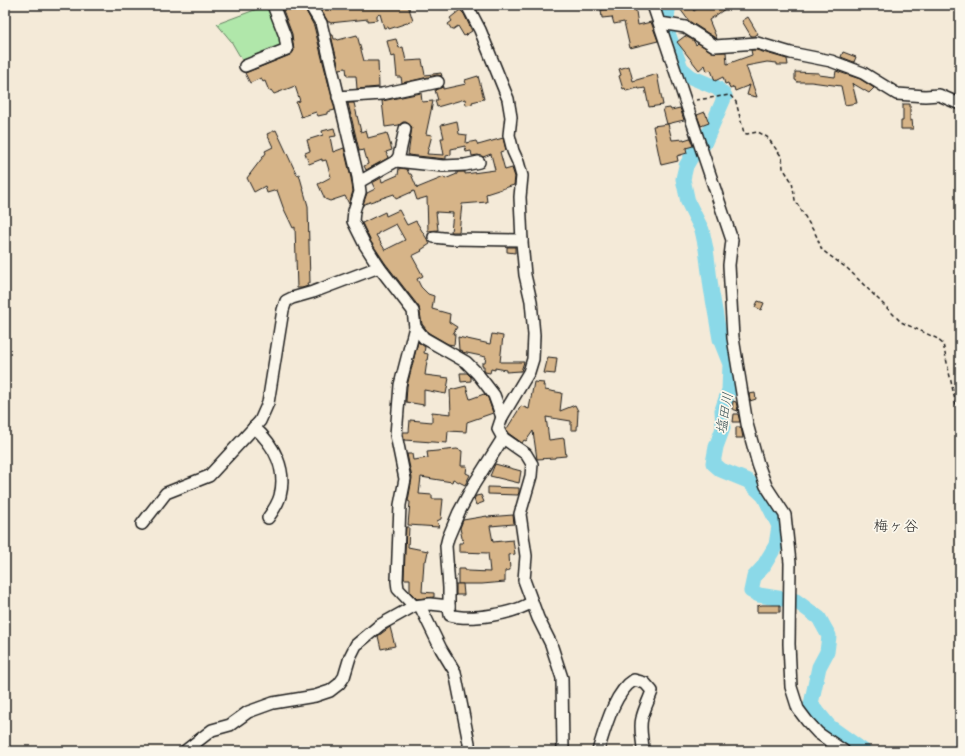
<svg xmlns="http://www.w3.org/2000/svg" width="965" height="756" font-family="'Indie Flower','Klee One',sans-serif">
  <rect width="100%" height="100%" fill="#f4ead8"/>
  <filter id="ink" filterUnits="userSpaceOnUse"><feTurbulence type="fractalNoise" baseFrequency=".025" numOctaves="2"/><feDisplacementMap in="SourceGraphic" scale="8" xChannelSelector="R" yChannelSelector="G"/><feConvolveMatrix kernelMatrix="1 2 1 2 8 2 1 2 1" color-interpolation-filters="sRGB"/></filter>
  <g filter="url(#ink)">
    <path fill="#b0e7aa" stroke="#668263" d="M268,5L277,23L282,47L250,61L242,60L231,41L217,24Z"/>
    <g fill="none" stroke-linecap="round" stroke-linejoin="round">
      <path stroke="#8bd9e8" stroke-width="15" d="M670,5L668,10L666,28L681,68L691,77L717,88L725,96L704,144L696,149L686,166L683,179L688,202L702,230L706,249L711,288L720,339L730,364L729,390L722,410L723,428L716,447L713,463L721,470L748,481L764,496L779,526L776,545L763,567L754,577L751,591L759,595L796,601L819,618L829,636L827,652L819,667L811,704L829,726L864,751"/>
    </g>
    <g fill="#d6b488" stroke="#1c1c1c" fill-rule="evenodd">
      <path d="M281,5H303L314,26L335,110L327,112V114L318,116L316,112L301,117L296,102L300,101L295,86L274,94L271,90L269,91L265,81L263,82L261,78L250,83L245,73L290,55L294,51L292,34Z"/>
      <path d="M318,5H324L325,8L347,6V8L372,7V8L388,7L387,5H408L413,21L389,29L388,27L384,28L380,14L377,15V20L368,21V19L330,23V22H328Z"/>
      <path d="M608,5H635L638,25L651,22L658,41L630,48L624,22L614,24L612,17L602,18L601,10L609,9Z"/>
      <path d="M677,5H689L694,11L702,5H722L725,9L709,20L717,39L689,21Z"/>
      <path d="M460,10L464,14L472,31L464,36L458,26L452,30L448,24L452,21L450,18Z"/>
      <path d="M748,17L758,34L754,36H751L742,21Z"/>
      <path d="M331,35H333L334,39H337L338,40L357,35L364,61H378L379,87L357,89L356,76H347L346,68L339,69Z"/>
      <path d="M685,36L693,40L696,45L698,43L712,52H726L727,64L752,55L751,50H756L787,59L788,65H777V63L767,62L746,66L757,97L747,95L750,85L735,91L734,87L730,89L728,83L725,84L723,77L715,81L711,70L707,71L705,65L699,70L677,42Z"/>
      <path d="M396,39L399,48L403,47L406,61L422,60L425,75L441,73L442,76L437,75L402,83L401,77H397L395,56L391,57L387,41Z"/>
      <path d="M843,52L856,57L854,62L841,57Z"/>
      <path d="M629,66L633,81L657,74L663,105L649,107L645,88L639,89L638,88L626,91L625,88L623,89L619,76L621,75L619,69Z"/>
      <path d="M836,71L860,79L874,88L869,93L852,83L857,103L845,105L841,86L811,82H797V81L795,80V72L819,73V75L835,77Z"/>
      <path d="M478,76L484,99L472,102L473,104L466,105L465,99L437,107L435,100H438L435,90L443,87V89L466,84L465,80Z"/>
      <path d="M421,93L422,102L433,101L426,134L432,135L427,154L444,155L441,138H444L441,125L457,121L459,134L467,135L466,143L476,141L478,145L503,138L506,150L500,152L505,170L512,168L515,177L514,185L486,194L487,202L462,204L459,232H451L453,213L436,212L438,230L428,231L427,197L417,200L414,191L396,199L394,194L364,204L362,207L367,193L375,189L372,183L381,178L382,182L398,175L399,168L407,169L409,174H411L417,188L444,177L445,179L457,174V172H465V174L495,170L491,154L483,157L478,155L472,156L471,151L466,152L465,146L451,149V155L446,156V159L408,155L412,127L406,122H403L399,125L385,127L382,101Z"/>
      <path d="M348,103H354L361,132L366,130L368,138L387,133L392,150L386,152L388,158L366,170L364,166L368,164L364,150L359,151V150Z"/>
      <path d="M903,104H910V121L912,120L913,129H901V121H903Z"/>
      <path d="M670,108L671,110L680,108L684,120L667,124L663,109Z"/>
      <path d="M705,112L709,123L701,126L697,115Z"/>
      <path d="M668,124L672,140L684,139V140L690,138L693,146L686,148L687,153L677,156L678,161L661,165L653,126Z"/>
      <path d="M334,128L336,136L330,137L333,152L344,148L351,178L353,191L349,204L345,196L330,201L325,199L318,184L331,177L326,160L322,161V159L309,164L305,153L310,151L307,140L323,135L322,131Z"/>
      <path d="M276,130L297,175L299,174L308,206L310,283H307L308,286L302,288H297L295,227L293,228L283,207L277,190L267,193L265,186L254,192L247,178L266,153L265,151L273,147L267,134Z"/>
      <path d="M399,210L407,225L416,221L430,244L421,250L422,251L412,256L423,276L417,279L421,287L428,294L434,296L432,309L450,314L449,322L457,327L453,334H455L454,345L448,344L429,333L422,324L419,307L385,263L371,242L362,223L385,212L386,216ZM396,224L405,240L385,250L376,235L378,234V233Z"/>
      <path d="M507,247H515V253L507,252Z"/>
      <path d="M758,301L764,303L761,310L755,307Z"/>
      <path d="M492,334L503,336L500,362H524L521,371L506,372V370L495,368V370L491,369L490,373L485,372L484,370V366H482V363H485L486,357L462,352L463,351L459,350L458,337L490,344Z"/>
      <path d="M418,342L425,347L424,353L428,354L425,375L449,378L446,394L424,390V405L406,402L407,386Z"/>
      <path d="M548,357L557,358L555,374L544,373Z"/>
      <path d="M460,373H467L471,377V381L461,382Z"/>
      <path d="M534,382L544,383L543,386H545V390L562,393L560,411L575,405L578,411L577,430H571V421L546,417L549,440L564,438L566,456L555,457V458L537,459L533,431L526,441L524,440L522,443L508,433L506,430L521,406L529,409Z"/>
      <path d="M466,386L470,399L484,394L488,398L493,413L467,422L466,432L448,431L447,443L404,440L403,432H409L410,420L432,422V412L451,414L450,390Z"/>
      <path d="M755,393L756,399L750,401L749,394Z"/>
      <path d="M733,401L736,402L738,411L732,409Z"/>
      <path d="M734,414H738L740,422H733Z"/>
      <path d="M736,427H741L743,438H736Z"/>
      <path d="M457,449L462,451L461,466H467L466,473L470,475L465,485L453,479L452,482L421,477L419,494L432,495V499H443L441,519L437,521L439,527L408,525L410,502L408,501L412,478L407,454H412L413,460L428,458L427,452Z"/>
      <path d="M495,464L521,471L519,483L490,476Z"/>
      <path d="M488,487L519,488V492L518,495L488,494Z"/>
      <path d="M481,495L484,502L476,505L474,499L476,496Z"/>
      <path d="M513,515L514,524L490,526L493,542L513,540L515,554L509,555L510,570L505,571V582L482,584H458V569H465V570L468,571L490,572L488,553L459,552V543H463L460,528L463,520L487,516V517Z"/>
      <path d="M406,527H409L408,547L428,551L426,561H424L422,592L434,593V597L417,599L410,592V579H404Z"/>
      <path d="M456,584H463L464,595H456Z"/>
      <path d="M762,605H780V612H757V606Z"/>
      <path d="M390,627L395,646L381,649L378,636Z"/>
    </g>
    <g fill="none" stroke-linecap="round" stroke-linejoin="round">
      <defs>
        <g id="minor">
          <path d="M310,5L321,23L358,177L360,192L354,211L353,221L365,245L379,267L413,311L415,327L400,385L396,435L405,479L400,505L397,581L398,589L414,606"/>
          <path d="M467,5L480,30L508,99L511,117L509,135L513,151L518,162L522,176L520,197L522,242L525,275L531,301L534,335L533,359L529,372L502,417L498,429L503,438L526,454L532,464L531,476L520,514L526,556L524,580L538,618L551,644L562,678L563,751"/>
          <path d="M653,5L732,240L729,265L733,338L747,424L758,464L766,486L785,515L790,563L789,644L791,687L798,709L807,721L818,733L844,751"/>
          <path d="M660,23L685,27L715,46L757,43L791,53L831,61L863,73L897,94L925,96L939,95L960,104"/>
          <path d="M245,66L287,49L285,36L273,5"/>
          <path d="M338,97L382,94L438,82"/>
          <path d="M396,161L399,156L405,129"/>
          <path d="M359,182L396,161L443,166L465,165L479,162"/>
          <path d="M434,237L452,239L522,240"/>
          <path d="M415,327L424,338L466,362L477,373L494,395L502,417"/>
          <path d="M254,427C274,445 287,469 280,496C278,504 273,511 268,518"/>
          <path d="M503,438L474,484L459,512L448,538L446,546L449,588V608L450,615C470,621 514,614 532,602"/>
          <path d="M142,524L166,493L209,476L260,421L268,403L283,310L286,301L292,298L313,292L379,267"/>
          <path d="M420,606L441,649L455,672L469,743V751"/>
          <path d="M185,751L212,730L230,725L248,712L273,703L315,696L330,691L339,684L344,677L350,657L356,645L380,625L414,606L430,604L449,606"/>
          <path d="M598,751C605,729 614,692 634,680L645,683L652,691C649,700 644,709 642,718C639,729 643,740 643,751"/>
        </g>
      </defs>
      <use href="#minor" stroke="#1c1c1c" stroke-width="14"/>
      <path stroke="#1c1c1c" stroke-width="1.5" stroke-dasharray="4 3" stroke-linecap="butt" d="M696,100L730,95L736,102L744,133L747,134L758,132L767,137L782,157L783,168L792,182L795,200L816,235L822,250L848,269L901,322L936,338L943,344L956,405L960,410"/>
      <use href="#minor" stroke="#fbf7ec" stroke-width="11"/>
    </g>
  </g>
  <g text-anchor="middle" stroke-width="3.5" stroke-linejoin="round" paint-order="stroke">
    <g font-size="14" font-style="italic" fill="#3d5559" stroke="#fbf7ec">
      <text transform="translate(724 413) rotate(-80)" y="5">塩田川</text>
    </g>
    <g font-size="15" fill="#1c1c1c" stroke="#fbf7ec">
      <text x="896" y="531">梅ヶ谷</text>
    </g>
  </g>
  <rect width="965" height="756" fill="none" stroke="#fbf7ec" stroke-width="20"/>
  <rect x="10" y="10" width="945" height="736" fill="none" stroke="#1c1c1c" stroke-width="1.5" filter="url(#ink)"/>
</svg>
